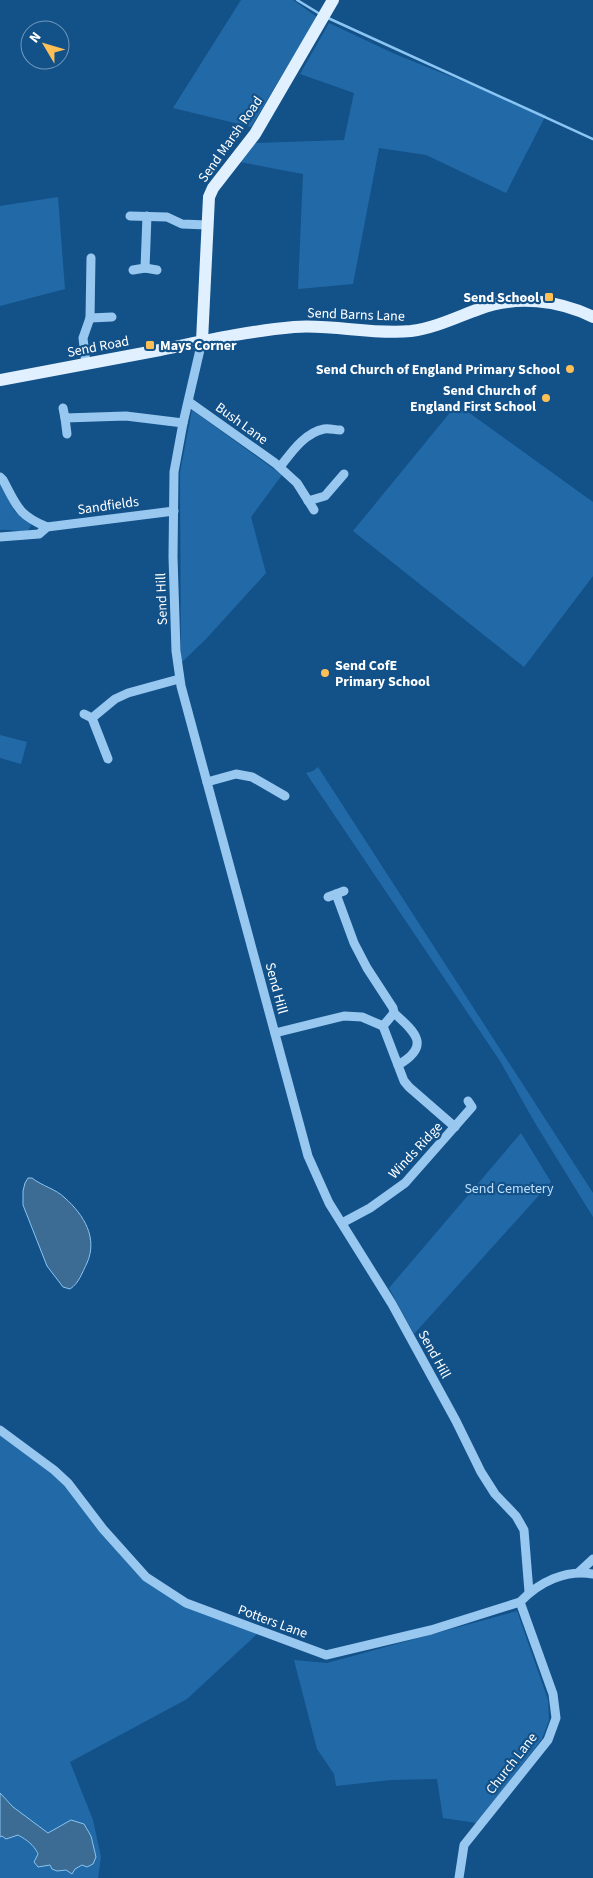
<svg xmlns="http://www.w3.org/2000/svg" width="593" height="1878" font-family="'Source Sans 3',sans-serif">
  <rect width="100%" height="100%" fill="#135189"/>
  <g fill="#226aa7">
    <path d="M241,0H293L317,17L251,127L173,108Z"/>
    <path d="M329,23L395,54L546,115L506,193L426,155L379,148L353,284L298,289L303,174L240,162L255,143L344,140L354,93L300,74Z"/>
    <path d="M58,197L65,289L0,306V206Z"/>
    <path d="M457,404L593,502V576L524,667L353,531Z"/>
    <path d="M192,410L282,475L251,517L266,573L206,639L181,663L180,472Z"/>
    <path d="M0,483L15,512L31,525L28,531C18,532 10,529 0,530Z"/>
    <path d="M0,735L27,742L21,764L0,758Z"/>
    <path d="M318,767L593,1193V1217L535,1123L500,1061L306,773L313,771Z"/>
    <path d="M521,1133L551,1182L414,1334L389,1288Z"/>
    <path d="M0,1434L21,1447L63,1483L144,1578L257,1634L187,1699L70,1762L93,1820L101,1857L98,1878H0V1837L2,1836L6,1839L18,1835C34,1845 38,1848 38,1867L51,1865L53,1869C62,1873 73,1870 82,1865L87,1867L96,1857L91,1836L71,1820L48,1833L13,1807L0,1793Z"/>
    <path d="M517,1611L548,1700L549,1720L542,1739L477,1823L443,1818L437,1779L391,1780L336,1786L334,1774L317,1749L294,1660L327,1663Z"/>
  </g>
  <g fill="#3c6b94" stroke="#8ac5f3">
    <path d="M28,1178H32C42,1186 56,1189 65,1198C84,1215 98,1238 87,1263C82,1273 79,1283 70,1289L63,1287L47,1266L23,1205V1191L25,1183Z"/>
    <path d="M0,1793L13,1807L48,1833L71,1820L84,1824L91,1836L96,1857L93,1864L87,1867L82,1865L75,1869L72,1874L66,1870L57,1871L52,1869L50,1865L38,1867L34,1862L38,1854C34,1845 27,1840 18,1835L6,1839L2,1836L0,1837Z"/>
  </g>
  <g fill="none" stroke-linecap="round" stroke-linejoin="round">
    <g stroke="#8ac5f3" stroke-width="2.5">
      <path d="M297,0L320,14"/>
      <path d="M328,18L593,139"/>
    </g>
    <g stroke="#98c8f0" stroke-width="9">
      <path d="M130,216L167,217L182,224L207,225"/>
      <path d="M145,268L157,270"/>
      <path d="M133,270L145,268L147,216"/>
      <path d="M90,318L112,317"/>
      <path d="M202,341L183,423L174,472L173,557L176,651L181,686L308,1156L329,1203L392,1304L456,1421L481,1472L495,1494L516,1516L524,1530L529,1592"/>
      <path d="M86,364L83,338L90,318L91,258"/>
      <path d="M189,402L275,463L297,483L314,510"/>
      <path d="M63,408L65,418L126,416L183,423"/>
      <path d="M65,418L67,434"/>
      <path d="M280,467C291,453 304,433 324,429C329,428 335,430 340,430"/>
      <path d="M0,477L3,480C17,506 18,515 47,527"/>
      <path d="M308,501L325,496L344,474"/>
      <path d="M0,537L39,534L47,527L174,511"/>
      <path d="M84,714L92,718L115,699L128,693L179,679"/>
      <path d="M92,718L108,759"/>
      <path d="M207,782L236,774L252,777L285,796"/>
      <path d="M336,894L354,943L367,968L393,1008L394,1013L383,1026L404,1081L409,1087L455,1127"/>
      <path d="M328,897L344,891"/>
      <path d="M394,1013C416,1033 431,1046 398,1065"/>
      <path d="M275,1033L344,1016L362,1017L383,1026"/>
      <path d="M342,1223L370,1208L405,1183L472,1107L468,1101"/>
      <path d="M0,1430L54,1470L68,1483L103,1529L146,1577L186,1603L326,1655L431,1630L520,1602C539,1582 566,1569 593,1574"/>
      <path d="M579,1572L593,1559"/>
      <path d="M459,1878L464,1845L548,1740L556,1718L553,1694L520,1602"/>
    </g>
    <g stroke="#e1f0ff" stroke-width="12">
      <path d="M202,341L209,197L213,188L255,134L333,0"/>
      <path d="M0,380C53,370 107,360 160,350C204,341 249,331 294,327C333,324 372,335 411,331C435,328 457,317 479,309C516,295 559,300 593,317"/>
    </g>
  </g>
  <g fill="#ffbf57" stroke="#135189" stroke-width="2">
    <rect x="544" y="292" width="10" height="10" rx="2.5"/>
    <rect x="145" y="340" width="10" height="10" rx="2.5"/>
    <circle cx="570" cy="369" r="5"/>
    <circle cx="546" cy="398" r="5"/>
    <circle cx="325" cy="673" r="5"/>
  </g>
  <g text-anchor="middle" stroke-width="4.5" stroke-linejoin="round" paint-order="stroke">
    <g font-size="14" fill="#fff" stroke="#135189">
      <text transform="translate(230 139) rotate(-55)" y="5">Send Marsh Road</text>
      <text transform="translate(356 314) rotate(2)" y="5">Send Barns Lane</text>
      <text transform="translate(98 346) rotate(-11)" y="5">Send Road</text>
      <text transform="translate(242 423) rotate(36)" y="5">Bush Lane</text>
      <text transform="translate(108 505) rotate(-8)" y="5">Sandfields</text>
      <text transform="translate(161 599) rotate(-92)" y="5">Send Hill</text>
      <text transform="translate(277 988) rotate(75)" y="5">Send Hill</text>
      <text transform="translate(415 1150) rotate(-47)" y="5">Winds Ridge</text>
      <text transform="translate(435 1354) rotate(61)" y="5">Send Hill</text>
      <text transform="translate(273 1621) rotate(20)" y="5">Potters Lane</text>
      <text transform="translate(511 1763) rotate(-52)" y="5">Church Lane</text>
    </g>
    <g font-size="14" font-weight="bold" fill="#fff" stroke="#135189" text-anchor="end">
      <text x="539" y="302">Send School</text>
      <text x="160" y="350" text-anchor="start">Mays Corner</text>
      <text x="560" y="374">Send Church of England Primary School</text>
      <text x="536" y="395">Send Church of<tspan x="536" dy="16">England First School</tspan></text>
      <text x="335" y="670" text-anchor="start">Send CofE<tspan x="335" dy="16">Primary School</tspan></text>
    </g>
    <g font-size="14" fill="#bfe0fc" stroke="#135189">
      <text x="509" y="1193">Send Cemetery</text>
    </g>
  </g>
  <g transform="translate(45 45) rotate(308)"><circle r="24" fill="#135189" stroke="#7197b8"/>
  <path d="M0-4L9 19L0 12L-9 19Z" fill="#ffbf57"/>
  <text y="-8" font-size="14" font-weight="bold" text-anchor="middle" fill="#ffffff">N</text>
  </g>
</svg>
